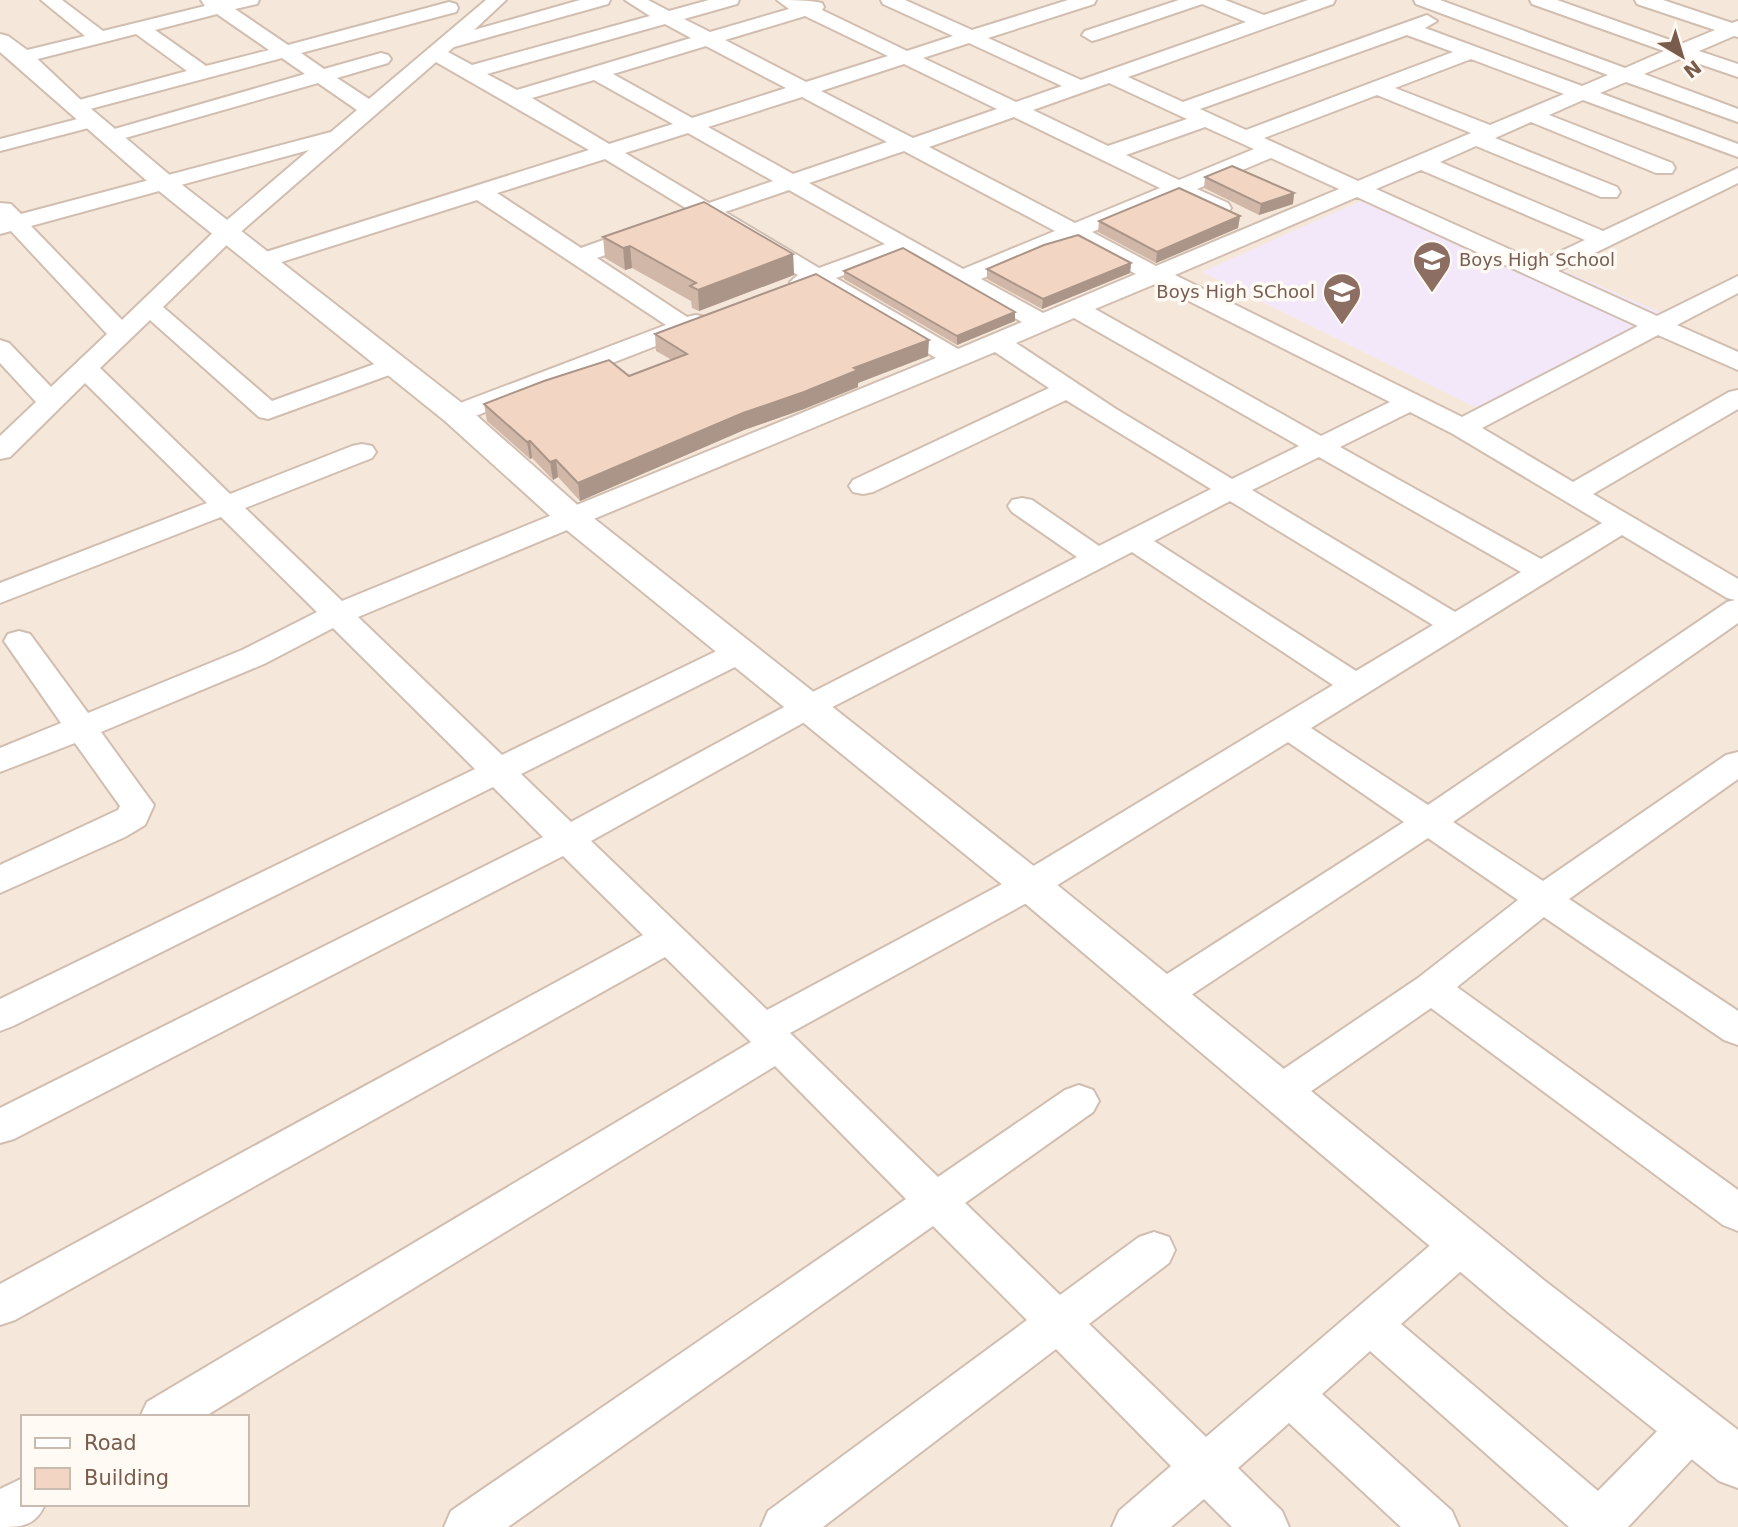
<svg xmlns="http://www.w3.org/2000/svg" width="1738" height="1527" font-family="'DejaVu Sans',sans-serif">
  <rect width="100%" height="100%" fill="#fdf6ec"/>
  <path fill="#f5e8da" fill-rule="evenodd" d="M0,0H1738V1527H0ZM23,1417H247V1504H23Z"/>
  <path fill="#f3e8fa" d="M1381,192L1667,315L1491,415L1202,272Z"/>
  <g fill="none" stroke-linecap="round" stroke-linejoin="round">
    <defs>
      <g id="minor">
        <path d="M41,0H62L103,31L205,6L201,0H259L257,4L235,9L288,45L449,2L456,4L458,8L456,12L301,53L324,69L381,53L388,55L391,59L388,63L337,78L369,99L486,0H506L474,30L580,0H610L608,4L454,47L448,52L472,65L650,16L625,0H648L669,11L709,0H739L737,4L684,19L710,32L789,9L777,0C792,0 808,0 822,3L824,7L822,10L907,51L953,36L883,4L881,0H905L972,30L1068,0H1096L1094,4L988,38L1081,80L1246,22L1202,4L1099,39L1092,41L1082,35L1085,31L1179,0H1225L1264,15L1308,0H1335L1333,4L1128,77L1183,102L1427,15L1437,21L1425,28L1582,86L1608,75L1416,4L1414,0H1440L1625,68L1664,51L1532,4L1530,0H1557L1681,44L1715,30L1637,4L1635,0H1663L1732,23L1738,21V37L1734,36L1699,51L1738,64V77L1682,58L1644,74L1738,109V122L1626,82L1600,93L1738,144V157L1583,100L1549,115L1672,163L1675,168L1672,173H1656L1531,122L1495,138L1617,187L1620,192L1617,197H1601L1476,146L1440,162L1603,231L1738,168V183L1558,271L1657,316L1738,276V293L1677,325L1738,352V370L1658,335L1482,428L1573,482L1729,392L1738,390V409L1593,494L1738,579V623L1453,822L1543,881L1726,755L1738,752V779L1569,899L1738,1011V1045L1724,1040L1544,917L1457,987L1738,1190V1231L1723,1225L1431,1008L1294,1103L1280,1108L1266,1103L1260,1092L1266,1081L1418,978L1518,900L1428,838L1176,1005L1163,1009L1150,1005L1144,995L1150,985L1404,822L1288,742L1043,894L790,1033L938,1177L1065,1090L1079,1085L1093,1090L1099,1101L1093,1112L965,1203L1060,1295L1139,1237L1154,1232L1169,1237L1175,1250L1169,1263L1089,1324L1206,1437L1447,1231L1462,1226L1477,1231L1483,1244L1477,1257L1401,1324L1598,1491L1676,1412L1692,1406L1708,1412L1715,1427L1708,1442L1628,1527H1569L1370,1351L1322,1394L1452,1511L1459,1527H1401L1289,1423L1238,1468L1282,1511L1289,1527H1232L1204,1499L1171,1527H1112L1119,1511L1171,1466L1056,1349L823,1527H761L768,1511L1027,1320L933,1226L508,1527H444L451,1511L906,1199L775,1066L204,1417H140L147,1402L751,1042L665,957L15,1320L0,1325V1284L643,935L563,856L14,1139L0,1143V1108L543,837L493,787L13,1026L0,1031V999L475,769L333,628L264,664L101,732L154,805L145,825L125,837L0,893V865L118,810L120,806L75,743L0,772V748L61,723L4,641L8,634L19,631L30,634L88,713L242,650L317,612L221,517L0,603V583L207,503L85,383L10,457L0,459V436L36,402L0,363V340L9,343L51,387L107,334L11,231L0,234V203L11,204L21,214L331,132L357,110L318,83L118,140H104L100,136L104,132L305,74L282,58L75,113L68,111L65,107L68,103L187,71L136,34L22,63L15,61L12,57L15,53L85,36ZM217,14L269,50L206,66L155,30ZM805,16L888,56L806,82L725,40ZM665,24L691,38L517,90L487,74ZM1407,35L1453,52L1246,130L1200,109ZM969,43L1062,86L1016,102L923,58ZM706,46L786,88L692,118L613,74ZM1471,59L1564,94L1490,125L1395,88ZM436,62L589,150L253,256L249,261L253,266H269L477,200L666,325L447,408L443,414L447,420L456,422L465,420L705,327L708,322L705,317L696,315L687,317L597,258L653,238L657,233L653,228H637L581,248L497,193L605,159L689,210L682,216L685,221L693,223L705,219L798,275L790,282L794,287L802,289L815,285L936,358L342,601L245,508L372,458L376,452L372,446L362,444L352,446L230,494L100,368L150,320L259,417L268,419L403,370L407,365L403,360L394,357L272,401L163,307L236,236ZM904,64L997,109L913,138L821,91ZM594,80L673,124L609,144L532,98ZM1109,83L1187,119L1108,146L1033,110ZM1377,95L1471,133L1358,181L1264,138ZM802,97L887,142L793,174L708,127ZM1014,117L1160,188L1075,223L929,147ZM1205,127L1254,149L1179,180L1126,155ZM688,133L773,181L709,203L625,153ZM309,150L220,226L122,320L31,226ZM904,151L1055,231L963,269L809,183ZM1271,158L1339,189L1156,266L1092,232L1178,196L1212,213H1228L1231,208L1228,203L1197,189ZM1421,170L1585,240L1538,262L1376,189ZM789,190L885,244L819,268L725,212ZM1357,197L1638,326L1462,417L1175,275ZM1073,240L1136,274L1043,313L981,279ZM902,254L1022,322L958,349L836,278ZM1155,284L1390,402L1321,436L1095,309ZM1074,318L1299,446L1232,479L1116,409L1016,343ZM995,352L1049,388L853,480L849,486L853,492L863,494L873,492L1066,400L1211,489L1099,546L1032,500L1022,498L1012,500L1008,506L1012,512L1077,557L797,700L571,822L521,774L751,659L756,652L751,645L740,642L729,645L502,755L358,617ZM1410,412L1453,434L1602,523L1541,559L1340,447ZM1319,457L1521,572L1455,612L1252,490ZM1230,501L1433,625L1356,671L1154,541ZM1622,535L1727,598L1735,600L1727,602L1428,805L1311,728ZM1132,552L1333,685L1017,876L767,1010L591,841L819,714Z"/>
        <path d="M93,115L100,117L103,121L100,125L0,151V139Z"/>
        <path d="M23,1478V1504H45C36,1526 22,1527 0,1527V1489Z"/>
      </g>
      <path id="tertiary" d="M0,34L8,36L30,52L83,102L172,177L467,407L582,509L1045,875L1545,1281L1738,1430V1488L1719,1481L1509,1313L1015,895L558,523L445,421L154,187L0,52Z"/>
    </defs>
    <use href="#minor" stroke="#d1beb0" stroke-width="4"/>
    <use href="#tertiary" stroke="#d1beb0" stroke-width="4"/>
    <use href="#minor" fill="#fff" fill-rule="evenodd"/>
    <use href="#tertiary" fill="#fff" fill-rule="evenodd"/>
  </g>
  <g fill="#d1b7a8">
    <path d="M1205,177L1294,193L1293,204L1259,215L1204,188Z"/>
    <path d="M1240,216L1238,228L1156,263L1098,232L1099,221Z"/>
    <path d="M603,237L793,254L794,275L699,311L692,308L691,301L632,268L625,270L605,258Z"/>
    <path d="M1131,263L1130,273L1042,309L987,279V269Z"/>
    <path d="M844,271L1015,321L957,345L844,279Z"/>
    <path d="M655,334L928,356L858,383V387L804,409L744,430L580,501L558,477L553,480L532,458L530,459L487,421L484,404L629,376L672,360L656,351Z"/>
  </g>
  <g fill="#aa9588">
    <path d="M1294,193L1293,204L1259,215L1261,204Z"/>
    <path d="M1240,216L1238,228L1156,263L1157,252Z"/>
    <path d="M630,246L632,268L625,270L623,248Z"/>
    <path d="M793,254L794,275L699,311L698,290Z"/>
    <path d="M1131,263L1130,273L1042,309L1043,299Z"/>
    <path d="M1015,312V321L957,345V336Z"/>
    <path d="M929,340L928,356L858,383V387L804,409L744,430L580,501L578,483L743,413L854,368Z"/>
    <path d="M530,441L532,458L530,459L527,442Z"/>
    <path d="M556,460L558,477L553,480L550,462Z"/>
  </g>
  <g fill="#f3d5c3" stroke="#aa9588" stroke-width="2">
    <path d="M1232,166L1294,193L1261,204L1205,177Z"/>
    <path d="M1179,188L1240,216L1157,252L1099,221Z"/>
    <path d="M704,202L793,254L698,290L690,286L696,283L630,246L623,248L603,237Z"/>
    <path d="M1078,235L1131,263L1043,299L987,269L1044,245Z"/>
    <path d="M903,248L1015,312L957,336L844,271Z"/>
    <path d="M816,274L929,340L854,368L858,370L804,392L743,413L578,483L556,460L550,462L530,441L527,442L484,404L544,381L609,360L629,376L687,354L655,334Z"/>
  </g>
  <defs>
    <symbol id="university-pin" viewBox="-11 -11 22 30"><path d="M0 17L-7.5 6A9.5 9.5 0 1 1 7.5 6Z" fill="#8d6e63" stroke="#fffaf3"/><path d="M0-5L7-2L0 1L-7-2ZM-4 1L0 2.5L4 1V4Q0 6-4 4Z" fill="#fff"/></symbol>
    <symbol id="school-pin" viewBox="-11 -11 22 30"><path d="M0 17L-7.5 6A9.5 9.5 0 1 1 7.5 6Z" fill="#8d6e63" stroke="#fffaf3"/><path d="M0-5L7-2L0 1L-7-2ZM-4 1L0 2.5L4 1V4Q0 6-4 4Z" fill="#fff"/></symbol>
  </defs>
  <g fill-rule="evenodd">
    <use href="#university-pin" x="1410" y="238" width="44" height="60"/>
    <use href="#school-pin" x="1320" y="270" width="44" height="60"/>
  </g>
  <g text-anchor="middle" stroke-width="7" stroke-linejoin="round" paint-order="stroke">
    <g font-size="18" fill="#785e54" stroke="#fffaf3" text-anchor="start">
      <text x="1459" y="266">Boys High School</text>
      <text x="1315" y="298" text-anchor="end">Boys High SChool</text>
    </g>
  </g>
  <rect x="21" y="1415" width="228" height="91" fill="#fffaf3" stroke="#cabbb1" stroke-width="2"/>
  <rect x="35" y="1438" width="35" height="10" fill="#ffffff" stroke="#cabbb1" stroke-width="2"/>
  <text x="84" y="1450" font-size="21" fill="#7a5c4d">Road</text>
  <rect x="35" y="1468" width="35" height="21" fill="#f3d5c3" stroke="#cabbb1" stroke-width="2"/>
  <text x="84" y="1485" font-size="21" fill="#7a5c4d">Building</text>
  <g transform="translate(1682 56) rotate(142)" stroke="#fffaf3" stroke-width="5" paint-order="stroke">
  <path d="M0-5L12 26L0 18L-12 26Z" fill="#7a5c4d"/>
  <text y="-10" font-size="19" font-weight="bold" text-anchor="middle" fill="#7a5c4d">N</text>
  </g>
</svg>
